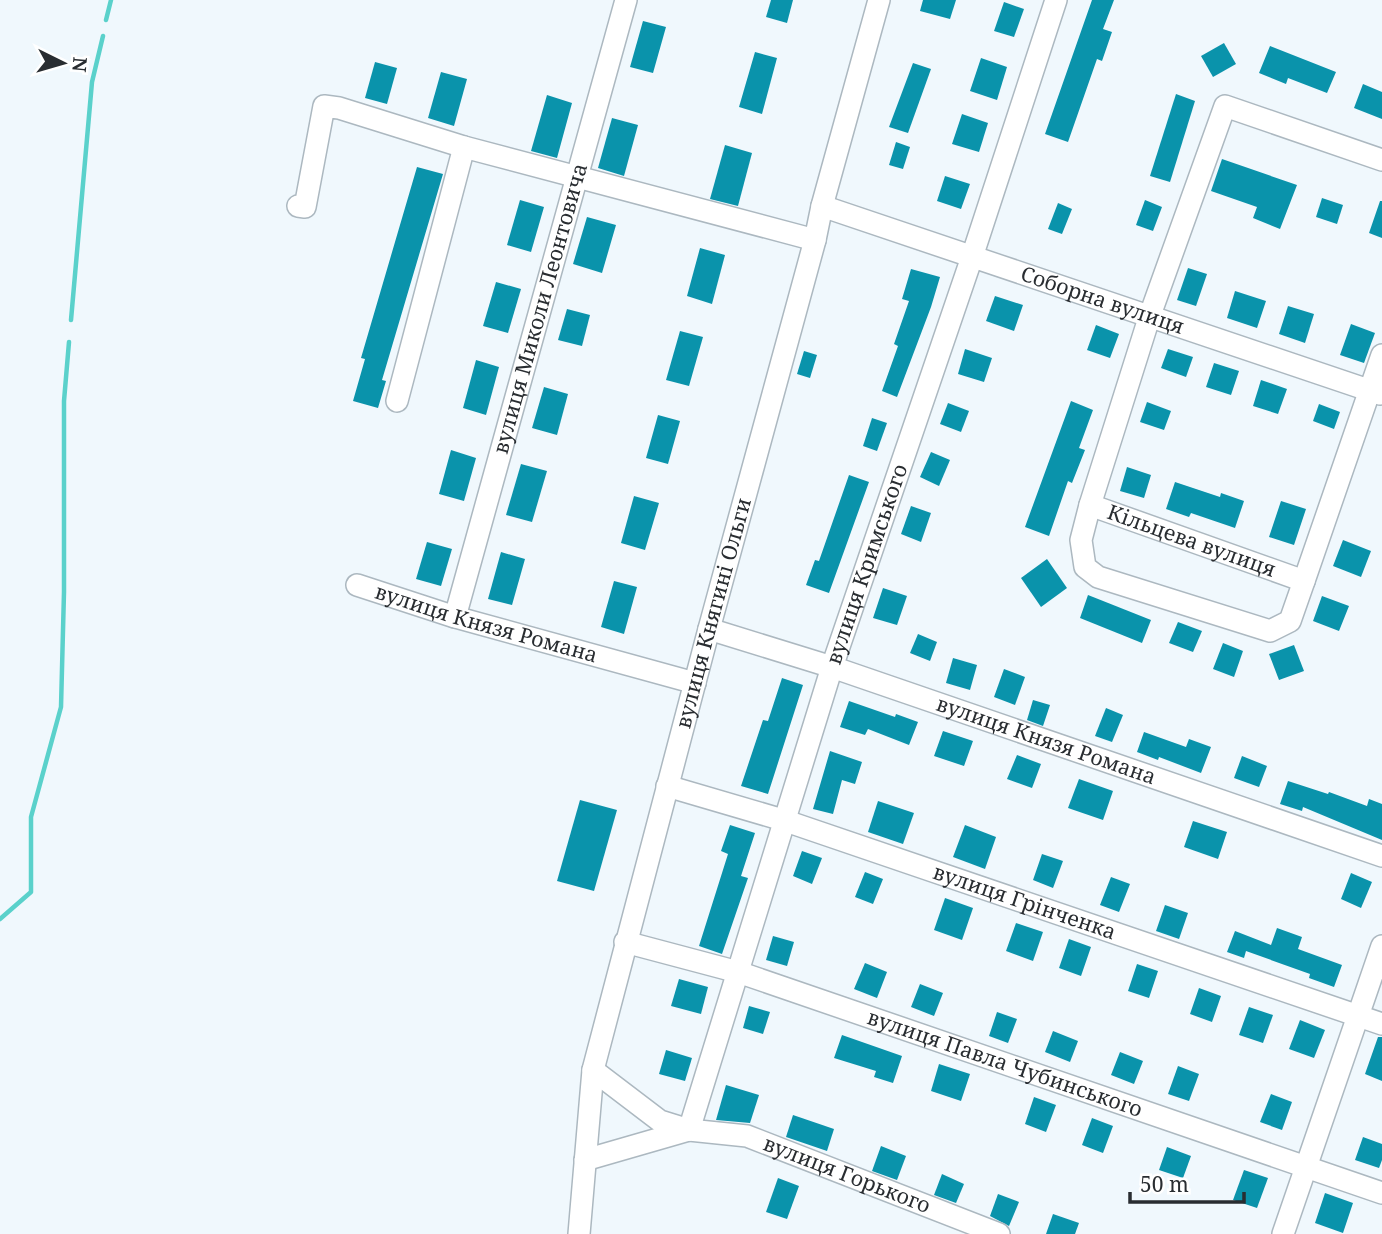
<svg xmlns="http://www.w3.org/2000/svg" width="1382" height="1234" font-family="'Noto Serif',serif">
  <rect width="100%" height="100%" fill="#f0f8fd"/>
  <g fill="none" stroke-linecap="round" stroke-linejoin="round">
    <g stroke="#5ad1cb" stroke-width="4.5">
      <path d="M106,20L111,0"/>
      <path d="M71,320L92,82L103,36"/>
      <path d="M0,919L31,892V817L61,707L64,592V401L69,342"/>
    </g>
  </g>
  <g fill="#0a93ab">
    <path d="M771,0H793L787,23L766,17Z"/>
    <path d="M923,0H956L950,19L920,11Z"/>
    <path d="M1092,0H1114L1103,29L1112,32L1102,61L1097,59L1068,142L1045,134Z"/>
    <path d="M1004,2L1024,9L1014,37L994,31Z"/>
    <path d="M643,21L666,27L653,73L630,67Z"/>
    <path d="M1224,43L1236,64L1213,77L1201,56Z"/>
    <path d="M1270,46L1336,72L1327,93L1288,78L1286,84L1259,73Z"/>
    <path d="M755,52L777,58L762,114L739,107Z"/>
    <path d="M981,58L1007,67L997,100L970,91Z"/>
    <path d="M375,62L397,68L387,104L365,98Z"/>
    <path d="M913,63L931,69L908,133L889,127Z"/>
    <path d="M441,72L467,79L454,126L428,118Z"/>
    <path d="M1363,84L1382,92V119L1354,108Z"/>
    <path d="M1176,94L1195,101L1170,182L1150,176Z"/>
    <path d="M547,95L572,103L557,158L531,151Z"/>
    <path d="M962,114L988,123L979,152L952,144Z"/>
    <path d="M612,118L638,125L624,176L598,168Z"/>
    <path d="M896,142L910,147L903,169L889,165Z"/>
    <path d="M725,145L752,153L738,206L710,199Z"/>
    <path d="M1222,159L1297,185L1280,229L1253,218L1257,207L1211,191Z"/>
    <path d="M417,167L443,174L382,380L386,381L378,408L353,401L365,359L361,358Z"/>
    <path d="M945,176L970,184L961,209L937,201Z"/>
    <path d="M1322,198L1343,205L1337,224L1316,217Z"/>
    <path d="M520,200L544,207L531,252L507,245Z"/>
    <path d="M1145,200L1162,207L1153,231L1136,225Z"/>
    <path d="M1380,201H1382V238L1369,233Z"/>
    <path d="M1058,203L1072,209L1062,234L1048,229Z"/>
    <path d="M587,217L616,225L602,273L573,264Z"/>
    <path d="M700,248L725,255L712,304L687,296Z"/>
    <path d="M1188,268L1207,274L1196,306L1177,300Z"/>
    <path d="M911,269L940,277L931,307L897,397L882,391L898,346L894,344L909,301L902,299Z"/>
    <path d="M496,282L521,289L508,333L483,326Z"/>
    <path d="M1235,291L1266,301L1257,328L1227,318Z"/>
    <path d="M995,296L1023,305L1014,331L986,321Z"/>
    <path d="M1288,306L1314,314L1305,343L1279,334Z"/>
    <path d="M567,309L590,315L582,346L558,340Z"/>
    <path d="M1351,324L1375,333L1364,363L1340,355Z"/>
    <path d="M1096,325L1119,334L1110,358L1087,350Z"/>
    <path d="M680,331L703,337L689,386L666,380Z"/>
    <path d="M965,349L992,358L984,382L958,374Z"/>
    <path d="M1168,349L1193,357L1186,377L1161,368Z"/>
    <path d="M804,351L817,355L810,378L797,374Z"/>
    <path d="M476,360L499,367L486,415L463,408Z"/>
    <path d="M1214,363L1239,371L1231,395L1206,387Z"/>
    <path d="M1261,380L1287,389L1278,414L1253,406Z"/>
    <path d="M544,387L568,394L557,435L532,428Z"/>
    <path d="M1071,401L1093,410L1079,448L1085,450L1072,483L1068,481L1049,536L1025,527Z"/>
    <path d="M1147,402L1171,411L1164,430L1140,422Z"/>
    <path d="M948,403L969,411L961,432L940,424Z"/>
    <path d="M1319,404L1340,412L1334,429L1313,421Z"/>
    <path d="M658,415L680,421L668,464L646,458Z"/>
    <path d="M872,418L887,423L877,451L863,446Z"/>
    <path d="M451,450L476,458L464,501L439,494Z"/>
    <path d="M931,452L950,460L939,486L920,477Z"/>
    <path d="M521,464L547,471L532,522L506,515Z"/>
    <path d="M1127,467L1151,475L1144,498L1120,491Z"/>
    <path d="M849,475L869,482L829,593L806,585L815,560L819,561Z"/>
    <path d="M1175,482L1220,497L1221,493L1244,501L1235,528L1191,513L1189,517L1166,509Z"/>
    <path d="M634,496L659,503L645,550L621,543Z"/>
    <path d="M1281,501L1306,509L1294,545L1269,537Z"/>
    <path d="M911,506L931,513L921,542L901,534Z"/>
    <path d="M1343,540L1371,551L1361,577L1333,566Z"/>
    <path d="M427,542L452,549L441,586L416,579Z"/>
    <path d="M501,552L525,559L512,605L488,599Z"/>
    <path d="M1047,559L1067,588L1041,607L1021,578Z"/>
    <path d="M614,581L637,587L624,634L601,627Z"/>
    <path d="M883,588L907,596L897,625L873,618Z"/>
    <path d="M1088,595L1151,620L1142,643L1080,618Z"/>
    <path d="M1322,596L1349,606L1339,631L1313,621Z"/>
    <path d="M1178,622L1202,631L1193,652L1169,643Z"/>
    <path d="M918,634L937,642L930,661L910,653Z"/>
    <path d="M1223,643L1243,651L1234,677L1213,669Z"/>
    <path d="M1294,645L1304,671L1279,680L1269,654Z"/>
    <path d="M953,658L977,665L970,690L946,683Z"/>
    <path d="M1004,669L1025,677L1015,705L994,697Z"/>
    <path d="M782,678L803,685L768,794L741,786L763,720L768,721Z"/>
    <path d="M1033,700L1050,705L1043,726L1027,720Z"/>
    <path d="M849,701L895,717L896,714L918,722L909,745L868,729L865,735L840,727Z"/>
    <path d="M1106,708L1123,715L1112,742L1095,736Z"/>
    <path d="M943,731L973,741L964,766L934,756Z"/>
    <path d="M1144,732L1186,747L1189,739L1211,747L1201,773L1159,757L1158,760L1137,752Z"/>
    <path d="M830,751L862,762L855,784L842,780L833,814L813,809Z"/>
    <path d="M1017,755L1041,764L1032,788L1007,779Z"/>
    <path d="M1242,756L1267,766L1259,787L1234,778Z"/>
    <path d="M1079,779L1113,791L1103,820L1068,808Z"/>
    <path d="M1288,781L1328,794L1329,792L1367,806L1369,799L1382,804V840L1303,807L1302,811L1280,804Z"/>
    <path d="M580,800L617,810L594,891L557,881Z"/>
    <path d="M878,801L914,813L903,844L868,832Z"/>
    <path d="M1193,821L1227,832L1218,859L1184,847Z"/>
    <path d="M730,825L755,833L741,876L748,878L722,954L699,946L728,854L721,851Z"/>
    <path d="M965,825L996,837L985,869L953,857Z"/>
    <path d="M802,851L822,858L812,884L793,876Z"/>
    <path d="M1042,854L1063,861L1053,888L1033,880Z"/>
    <path d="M865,872L883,879L873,904L855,897Z"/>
    <path d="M1351,873L1372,882L1361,908L1341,899Z"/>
    <path d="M1111,877L1130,884L1119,912L1100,905Z"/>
    <path d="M945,898L973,908L962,940L934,930Z"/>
    <path d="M1165,905L1188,913L1179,939L1156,931Z"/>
    <path d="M1016,923L1043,932L1033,961L1006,951Z"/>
    <path d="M1277,928L1302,937L1298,949L1342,965L1334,987L1309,978L1310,974L1246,951L1244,958L1227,952L1235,931L1271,945Z"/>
    <path d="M773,936L794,942L787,966L766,960Z"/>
    <path d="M1069,939L1091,947L1081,976L1059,968Z"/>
    <path d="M865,963L887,972L877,998L854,989Z"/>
    <path d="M1137,964L1158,971L1149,998L1128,991Z"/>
    <path d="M679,979L708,987L701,1014L671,1006Z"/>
    <path d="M920,984L943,993L934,1016L911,1007Z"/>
    <path d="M1199,988L1221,996L1212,1022L1190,1014Z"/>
    <path d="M749,1006L770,1012L763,1034L743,1028Z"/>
    <path d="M1249,1007L1273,1015L1263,1043L1239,1035Z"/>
    <path d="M997,1012L1017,1019L1008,1043L989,1036Z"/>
    <path d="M1300,1020L1325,1030L1314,1058L1289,1049Z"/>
    <path d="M1053,1031L1078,1041L1070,1062L1045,1052Z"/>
    <path d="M842,1035L902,1056L893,1083L874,1077L876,1071L834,1058Z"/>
    <path d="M1378,1037H1382V1081L1365,1074Z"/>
    <path d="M666,1050L692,1058L685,1081L659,1074Z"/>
    <path d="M1120,1052L1143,1061L1134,1084L1111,1075Z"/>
    <path d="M939,1064L970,1074L961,1101L931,1091Z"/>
    <path d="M1178,1066L1199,1074L1189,1101L1168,1094Z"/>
    <path d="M726,1085L759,1095L750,1123L716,1120Z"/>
    <path d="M1271,1094L1292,1102L1282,1130L1260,1122Z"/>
    <path d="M1034,1097L1056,1105L1046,1132L1025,1124Z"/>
    <path d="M793,1115L834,1129L827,1151L786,1137Z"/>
    <path d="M1092,1118L1113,1126L1103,1153L1082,1145Z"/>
    <path d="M1363,1137L1382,1144V1160L1379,1168L1355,1160Z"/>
    <path d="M881,1146L906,1156L897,1180L872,1171Z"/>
    <path d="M1167,1147L1191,1156L1183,1178L1159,1170Z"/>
    <path d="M1244,1170L1268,1178L1257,1208L1233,1200Z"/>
    <path d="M942,1174L964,1184L956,1203L934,1195Z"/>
    <path d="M778,1178L799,1186L787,1219L766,1212Z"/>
    <path d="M1325,1193L1353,1203L1343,1233L1315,1223Z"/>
    <path d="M998,1194L1019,1202L1009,1226L990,1216Z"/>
    <path d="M1053,1214L1079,1223L1075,1234H1046Z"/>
  </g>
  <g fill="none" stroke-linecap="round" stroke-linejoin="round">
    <defs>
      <g id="minor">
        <path id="s1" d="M1382,160L1225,106L1150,315L1090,505L1304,581L1382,355"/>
        <path d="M298,206L305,207L324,106L339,108L464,147L815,240"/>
        <path id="s2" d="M822,206L1380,394"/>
        <path d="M397,401L464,147"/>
        <path d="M1090,505L1081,540L1085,567L1098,577L1270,631L1290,621L1304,581"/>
        <path id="s3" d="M357,585L455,617L695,683"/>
        <path id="s4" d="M455,617L626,0"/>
        <path id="s5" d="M709,629L832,667L1382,856"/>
        <path id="s6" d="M667,786L783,820L1382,1024"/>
        <path id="s7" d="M625,942L738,972L1382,1193"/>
        <path id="s8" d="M593,1070L660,1121L689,1130L747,1136L999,1234"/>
        <path id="s9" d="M689,1130L832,667L972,257L1056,0"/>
        <path d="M585,1160L689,1130"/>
        <path id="s10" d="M579,1234L593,1070L709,629L815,240L822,206L879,0"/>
        <path d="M1283,1234L1382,946"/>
      </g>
    </defs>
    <use href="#minor" stroke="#acb8c0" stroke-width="24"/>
    <use href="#minor" stroke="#fff" stroke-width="21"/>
  </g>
  <g text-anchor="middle" stroke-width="6" stroke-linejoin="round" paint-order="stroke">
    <g font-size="21" fill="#292d31" stroke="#fff">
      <text dy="7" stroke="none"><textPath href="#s2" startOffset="296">Соборна вулиця</textPath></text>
      <text dy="7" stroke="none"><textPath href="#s4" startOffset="320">вулиця Миколи Леонтовича</textPath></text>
      <text dy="7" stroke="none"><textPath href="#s1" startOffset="695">Кільцева вулиця</textPath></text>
      <text dy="7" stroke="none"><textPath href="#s9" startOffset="593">вулиця Кримського</textPath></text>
      <text dy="7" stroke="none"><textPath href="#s10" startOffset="637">вулиця Княгині Ольги</textPath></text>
      <text dy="7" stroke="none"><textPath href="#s3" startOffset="135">вулиця Князя Романа</textPath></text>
      <text dy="7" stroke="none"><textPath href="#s5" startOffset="355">вулиця Князя Романа</textPath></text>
      <text dy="7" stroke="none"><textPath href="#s6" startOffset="376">вулиця Грінченка</textPath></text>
      <text dy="7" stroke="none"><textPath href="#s7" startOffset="399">вулиця Павла Чубинського</textPath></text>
      <text dy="7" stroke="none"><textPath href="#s8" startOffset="280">вулиця Горького</textPath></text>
    </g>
  </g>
  <g transform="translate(63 63) rotate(95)" stroke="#ffffff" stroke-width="5" paint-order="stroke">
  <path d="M0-5L12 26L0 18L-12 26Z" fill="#292d31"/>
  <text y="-10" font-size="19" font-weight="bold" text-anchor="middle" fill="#292d31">N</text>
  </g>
  <path d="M1130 1192v10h114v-10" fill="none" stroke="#292d31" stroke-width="3.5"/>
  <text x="1140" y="1192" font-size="21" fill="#292d31" stroke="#ffffff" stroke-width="5" paint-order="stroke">50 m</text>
</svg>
